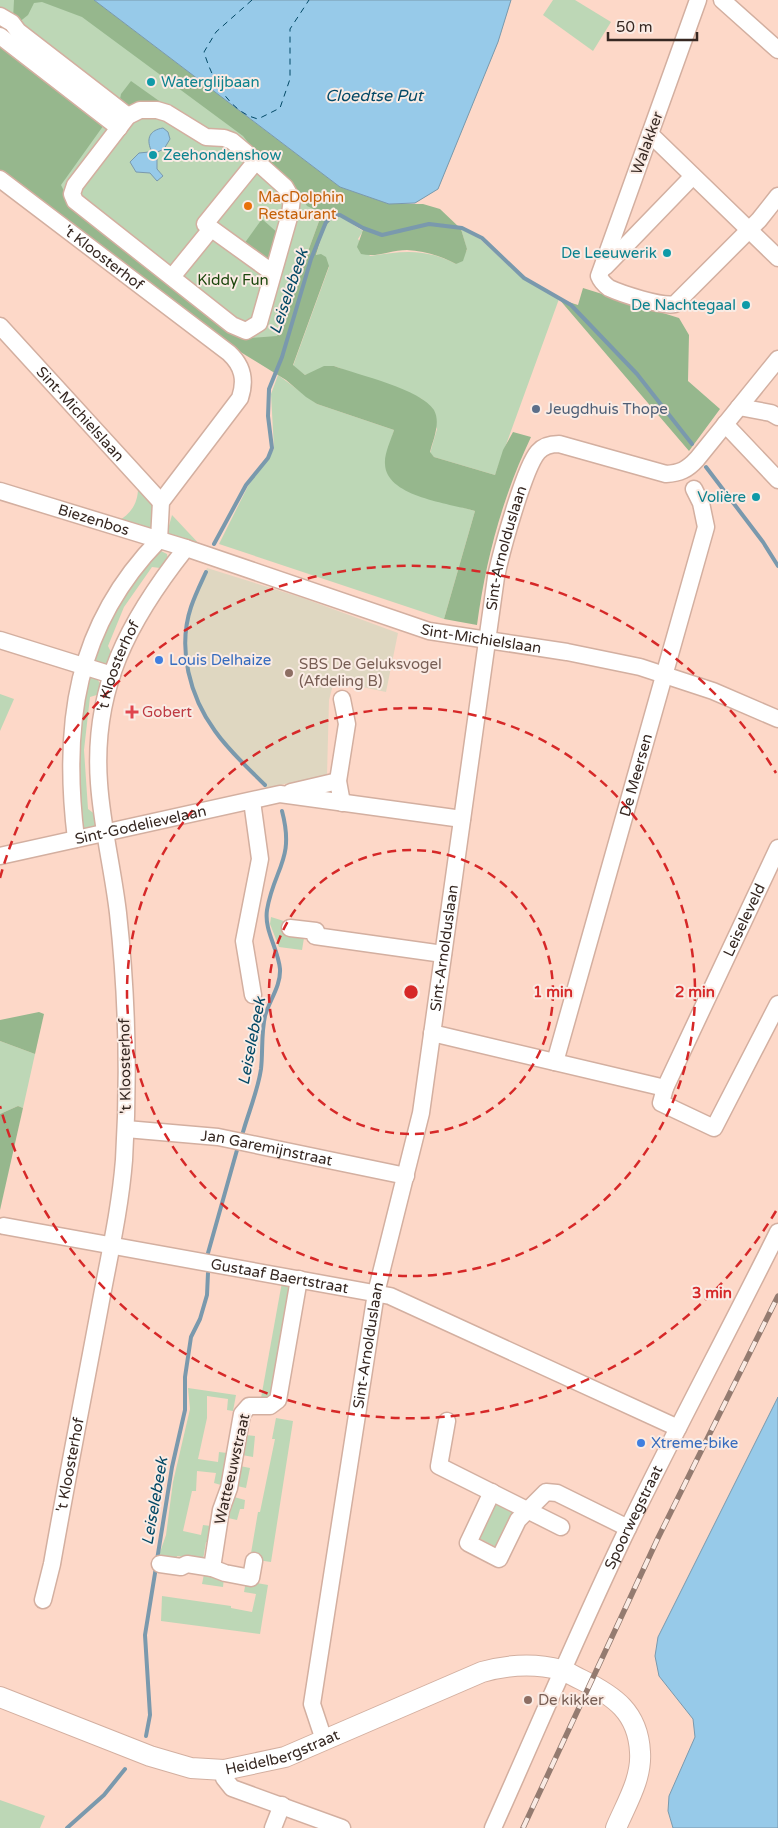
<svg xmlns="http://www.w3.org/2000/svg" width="778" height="1828" font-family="'Varela Round',sans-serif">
  <rect width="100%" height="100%" fill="#fdd8c8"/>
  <path fill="#dfd7c1" d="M207,568L303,598L398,633L386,692L334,681L329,700L327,775L266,788L216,732L202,712L186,666V631L191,607Z"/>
  <g fill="#bdd7b6">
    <path d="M0,0H511L498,42L438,189L415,203L389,204L322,213L269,358L0,164Z"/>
    <path d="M553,0H575L611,22L593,51L543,15Z"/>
    <path d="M340,216L363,231L358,239L370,256C403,251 425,248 456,264L467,250L461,229L480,239L523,279L559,299L495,475L434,457L430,453L437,429L422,399L334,366L305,375L293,366L329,267L316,256C321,241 323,219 340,216Z"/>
    <path d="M278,375L317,404L394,430L385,463L448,503L475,511L444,619L219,544L248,486L274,449L271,394Z"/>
    <path d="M138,488L154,502V531L118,521C131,514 138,503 138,488Z"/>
    <path d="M172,515L202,547L172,539L167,533Z"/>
    <path d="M157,549L167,554L168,561L160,568L152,567L124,607L108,646L113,656L109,665L103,667L92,660L117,602Z"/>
    <path d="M89,677L97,679L102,686L100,694L90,697L84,750L88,809L96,815V825L93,831L79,829L73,752Z"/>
    <path d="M0,694L14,699L0,731Z"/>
    <path d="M271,917L287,922L286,935L304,938L302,950L279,947L270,924Z"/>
    <path d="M0,1041L35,1054L23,1108L18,1106L0,1114Z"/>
    <path d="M282,1282L290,1283L272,1391L268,1397L261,1398Z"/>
    <path d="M188,1388L236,1395L233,1411L227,1410L228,1399L207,1396V1418L198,1459L218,1462L219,1452L227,1453L221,1485L214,1483L216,1473L197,1471L196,1491H192L183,1531L201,1535L203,1525L211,1526L208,1542H206L203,1560L177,1556L176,1561L158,1558L166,1535L173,1482L190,1409Z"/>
    <path d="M276,1418L293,1421L271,1562L250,1559L258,1512H260L275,1439H272Z"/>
    <path d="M246,1435L255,1436L253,1457L242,1455Z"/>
    <path d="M240,1466L250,1468L246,1488L237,1486Z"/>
    <path d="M234,1497L245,1500L244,1509H240L237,1520L228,1518Z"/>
    <path d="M496,1504L513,1512L496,1547L479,1538Z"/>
    <path d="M204,1574L224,1577L223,1587L202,1584Z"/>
    <path d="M246,1581L268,1585L260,1634L161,1621L162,1596L231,1606V1608L252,1612L256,1594L244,1592Z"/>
    <path d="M0,1800L45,1816L40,1828H0Z"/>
  </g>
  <g fill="#96b78d">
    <path d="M14,0H94L340,187L389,204H423L440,209L461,229L467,249L463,261L456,264C441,256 425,251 407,250C391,250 377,258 361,254L357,247L363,230L340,216C323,219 321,241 316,255L321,254L326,257L329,266L293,365L305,375L324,366H334C358,375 421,389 434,410C441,423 433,440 430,452L434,457L495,475L503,450L513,432L531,437C502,498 486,559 477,625L444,619L475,511C449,503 386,497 385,464C384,454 391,440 394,430L317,404L306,397L286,380L229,345L0,171V43L106,122L61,185L70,203L238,334L250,338L277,336L322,213L307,206L296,188L258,155L243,136L82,17L42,2L34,3L28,15L18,23L13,19Z"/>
    <path d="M131,81L193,125L124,106L120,99L121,94Z"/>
    <path d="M262,219L279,234L269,259H263L244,244Z"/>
    <path d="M583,288L679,318L689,335L688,381L720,409L689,451L559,299L578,305Z"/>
    <path d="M39,1012L44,1014L35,1054L0,1041V1020Z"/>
    <path d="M18,1106L23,1108L0,1210V1114Z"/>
  </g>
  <g fill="#97cae9" stroke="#7a99ad">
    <path d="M94,0H511L498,42L438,189L415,203L389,204L340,187Z"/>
    <path d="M163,128L168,132L170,139L164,149L153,154L157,159V169L163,176L157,181L150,173L136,172L130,162L139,153L149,152L151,150C146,138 150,130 163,128Z"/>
    <path d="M778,1397V1828H673L668,1811L669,1796L695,1737L693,1719L659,1676L655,1656L658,1637Z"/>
  </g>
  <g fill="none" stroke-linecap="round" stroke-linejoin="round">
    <g stroke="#7a99ad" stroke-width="4">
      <path d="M706,467L763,542L778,566"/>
      <path d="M214,544L246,485L268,458L272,448L268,416L269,389L282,357L311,259L326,222L333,215H340L363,228L382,235L429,224L462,228L482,238L524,278L571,305L637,374L692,444"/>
      <path d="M206,572C201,583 195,595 191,607C177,649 190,697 215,731C229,751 248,768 265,785"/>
      <path d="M243,1132C249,1111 258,1090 261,1069C263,1052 261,1034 265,1016C269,1001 281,986 280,969C278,948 264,931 267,910C274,868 295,860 282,811"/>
      <path d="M208,1253L237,1150"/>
      <path d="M157,1560L172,1467L185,1410V1377L191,1337L200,1319L207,1295L208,1273"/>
      <path d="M146,1736L150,1715L145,1635L156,1567"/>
      <path d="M67,1828L104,1795L125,1769"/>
    </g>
    <path stroke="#034966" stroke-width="1" stroke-dasharray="6 5" stroke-linecap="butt" d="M252,0L216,32L204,52C212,79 229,112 258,119L280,108L290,79V29L309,0"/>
    <defs>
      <g id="minor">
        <path d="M698,0L599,276C601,281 605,285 609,288C622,294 662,307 675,304L759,220L778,196"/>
        <path d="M722,0L778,50"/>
        <path d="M0,16L12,23L18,31L128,116"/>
        <path d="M0,36L119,128"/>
        <path d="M650,134L778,258"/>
        <path d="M256,161L285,187L292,199L290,214L259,323L246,331L232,325L75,201L72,194L75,185L128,116L140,110H157L167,113L206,137L224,138L232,141L256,161L205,224L273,273"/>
        <path id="s1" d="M0,179L229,353C243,366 246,380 240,398L161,502L159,540C75,626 62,725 76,839"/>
        <path d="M605,267L693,176"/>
        <path d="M172,277L211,229"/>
        <path id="s2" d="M0,326L161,502"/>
        <path d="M739,407L771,413L778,417"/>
        <path d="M725,424L778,480"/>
        <path id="s3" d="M0,491L186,548L429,631L567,652L640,667L713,691L778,719"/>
        <path d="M0,640L112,675"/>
        <path d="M342,699L347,724L338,781L342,803"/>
        <path d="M291,792L338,781"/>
        <path d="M252,801L260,859L244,941L253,995"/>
        <path id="s4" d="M0,856L280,794L462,819"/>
        <path d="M290,928L316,931L315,936L443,954"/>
        <path id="s5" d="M432,1033L665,1088L778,848"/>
        <path id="s6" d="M555,1062L706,527L701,503L694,489"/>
        <path d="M665,1088L661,1103L714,1128L778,1004"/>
        <path id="s7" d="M126,1129L218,1137L406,1176"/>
        <path id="s8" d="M4,1226L390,1296L678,1428"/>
        <path d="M447,1421L439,1466L561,1527"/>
        <path d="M492,1492L468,1543L499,1559L518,1520L546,1492L557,1493L628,1528"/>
        <path d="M160,1564L181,1567L187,1564L212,1568L225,1573L251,1578L254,1561"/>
        <path d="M212,1568L221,1510L229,1488L242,1414L249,1406H270L278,1400L299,1279"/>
        <path id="s9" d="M43,1600L52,1564C67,1478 84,1392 100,1306C109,1257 120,1210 124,1160C129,1079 127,995 118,913C113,870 102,827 99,783C92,688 129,620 186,548"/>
        <path id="s10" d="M324,1740L312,1704L376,1293L421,1113L496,577C501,553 524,468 538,452C544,445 551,444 559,444L666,474C680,473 687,470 697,459L778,359"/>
        <path d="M224,1770V1778L232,1788L342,1828"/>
        <path d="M273,1828L282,1805"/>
        <path id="s11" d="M493,1828C538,1728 580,1627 628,1528C676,1429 729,1331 778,1232"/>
      </g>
      <g id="major">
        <path id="s12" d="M0,1697L150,1756L191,1768L224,1770L285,1757L482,1672C507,1665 535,1663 561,1670C568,1672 575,1677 582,1680C614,1696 638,1712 640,1752C642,1779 626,1804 616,1828"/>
      </g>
    </defs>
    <use href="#minor" stroke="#d3afa0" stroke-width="19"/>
    <use href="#major" stroke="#d3afa0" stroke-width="22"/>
    <use href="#minor" stroke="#fff" stroke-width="16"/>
    <use href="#major" stroke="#fff" stroke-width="20"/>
    <defs>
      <path id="rail" d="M523,1828L658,1538L778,1296"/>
    </defs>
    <use href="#rail" stroke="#947b70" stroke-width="5.5"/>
    <use href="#rail" stroke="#faebe4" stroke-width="4" stroke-dasharray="11" stroke-linecap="butt"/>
  </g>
  <g fill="none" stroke="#d62828" stroke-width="2.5" stroke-dasharray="9 6">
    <circle cx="411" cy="992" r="142"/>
    <circle cx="411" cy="992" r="284"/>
    <path d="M776 1211A426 426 0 0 1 0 1106M0 878A426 426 0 0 1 776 773"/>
  </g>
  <g fill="#0f9aa8" stroke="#faebe4" stroke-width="2">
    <circle cx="151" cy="82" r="5"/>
    <circle cx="153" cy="155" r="5"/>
    <circle cx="667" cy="253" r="5"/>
    <circle cx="746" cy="305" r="5"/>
    <circle cx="756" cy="497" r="5"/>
  </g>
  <circle fill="#e8710a" stroke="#faebe4" stroke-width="2" cx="248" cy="206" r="5"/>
  <circle fill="#5c6f8a" stroke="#faebe4" stroke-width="2" cx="536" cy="409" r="5"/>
  <g fill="#3f7fe0" stroke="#faebe4" stroke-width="2">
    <circle cx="159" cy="660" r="5"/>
    <circle cx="641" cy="1443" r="5"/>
  </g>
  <g fill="#8d6e63" stroke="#faebe4" stroke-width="2">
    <circle cx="289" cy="673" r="5"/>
    <circle cx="528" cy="1700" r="5"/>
  </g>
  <path fill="#e0444e" stroke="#faebe4" stroke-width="2" d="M129.5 704.5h5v5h5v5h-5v5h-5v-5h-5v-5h5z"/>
  <g text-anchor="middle" stroke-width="4" stroke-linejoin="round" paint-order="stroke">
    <g font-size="15" fill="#0d838f" stroke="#faebe4" text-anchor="end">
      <text x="161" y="87" text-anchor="start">Waterglijbaan</text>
      <text x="163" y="160" text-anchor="start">Zeehondenshow</text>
      <text x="657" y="258">De Leeuwerik</text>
      <text x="736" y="310">De Nachtegaal</text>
      <text x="746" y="502">Volière</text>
    </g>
    <g font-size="15" fill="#362822" stroke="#faebe4">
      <text transform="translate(647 143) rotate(-70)" y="5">Walakker</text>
      <text dy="5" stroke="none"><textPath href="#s1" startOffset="130">'t Kloosterhof</textPath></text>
      <text dy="5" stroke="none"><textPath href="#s2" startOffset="119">Sint-Michielslaan</textPath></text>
      <text dy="5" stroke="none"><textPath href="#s3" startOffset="98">Biezenbos</textPath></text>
      <text dy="5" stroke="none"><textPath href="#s10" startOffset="1211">Sint-Arnolduslaan</textPath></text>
      <text dy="5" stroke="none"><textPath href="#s3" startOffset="504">Sint-Michielslaan</textPath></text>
      <text dy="5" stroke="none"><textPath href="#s9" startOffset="946">'t Kloosterhof</textPath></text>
      <text dy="5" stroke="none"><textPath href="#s6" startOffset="298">De Meersen</textPath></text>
      <text dy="5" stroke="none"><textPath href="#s4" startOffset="144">Sint-Godelievelaan</textPath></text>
      <text dy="5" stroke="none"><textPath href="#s5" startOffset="425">Leiseleveld</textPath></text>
      <text dy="5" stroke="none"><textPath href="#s10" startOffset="806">Sint-Arnolduslaan</textPath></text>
      <text transform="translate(125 1066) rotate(-91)" y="5">'t Kloosterhof</text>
      <text dy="5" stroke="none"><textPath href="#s7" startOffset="142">Jan Garemijnstraat</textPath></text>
      <text dy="5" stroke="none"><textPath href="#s8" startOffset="280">Gustaaf Baertstraat</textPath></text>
      <text dy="5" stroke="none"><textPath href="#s10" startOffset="401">Sint-Arnolduslaan</textPath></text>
      <text dy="5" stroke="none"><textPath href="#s9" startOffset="138">'t Kloosterhof</textPath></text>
      <text transform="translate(232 1469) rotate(-77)" y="5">Watteeuwstraat</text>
      <text dy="5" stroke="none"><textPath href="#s11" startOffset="341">Spoorwegstraat</textPath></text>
      <text dy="5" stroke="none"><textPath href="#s12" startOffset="298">Heidelbergstraat</textPath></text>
    </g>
    <g font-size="15" fill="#c56008" stroke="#faebe4" text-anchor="start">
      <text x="258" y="202">MacDolphin<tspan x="258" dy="17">Restaurant</tspan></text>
    </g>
    <g font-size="15" fill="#1b460c" stroke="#faebe4">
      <text x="233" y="285">Kiddy Fun</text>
    </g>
    <g font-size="15" fill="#4e5e75" stroke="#faebe4" text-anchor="start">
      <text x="546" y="414">Jeugdhuis Thope</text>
    </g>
    <g font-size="15" fill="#366cbe" stroke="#faebe4" text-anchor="start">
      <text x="169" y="665">Louis Delhaize</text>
      <text x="651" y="1448">Xtreme-bike</text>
    </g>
    <g font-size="15" fill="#785e54" stroke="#faebe4" text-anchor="start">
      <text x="299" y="669">SBS De Geluksvogel<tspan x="299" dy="17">(Afdeling B)</tspan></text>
      <text x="538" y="1705">De kikker</text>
    </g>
    <g font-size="15" fill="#be3a42" stroke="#faebe4" text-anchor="start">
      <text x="142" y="717">Gobert</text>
    </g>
    <g font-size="16" font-style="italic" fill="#034966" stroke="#faebe4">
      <text x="374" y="101">Cloedtse Put</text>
      <text transform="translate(288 291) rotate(-71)" y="6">Leiselebeek</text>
      <text transform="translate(251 1041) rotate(-79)" y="6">Leiselebeek</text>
      <text transform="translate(154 1501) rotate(-80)" y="6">Leiselebeek</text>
    </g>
  </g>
  <circle cx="411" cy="992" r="8" fill="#d62828" stroke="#faebe4" stroke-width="2.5"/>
  <g font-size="15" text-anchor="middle" font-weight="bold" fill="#d62828" stroke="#faebe4" stroke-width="4" stroke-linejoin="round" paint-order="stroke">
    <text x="553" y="997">1 min</text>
    <text x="695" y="997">2 min</text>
    <text x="712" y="1298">3 min</text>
  </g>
  <path d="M608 32v8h89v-8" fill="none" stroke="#362822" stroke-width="2.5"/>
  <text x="616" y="32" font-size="15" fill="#362822" stroke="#faebe4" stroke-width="4" paint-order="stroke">50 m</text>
</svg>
